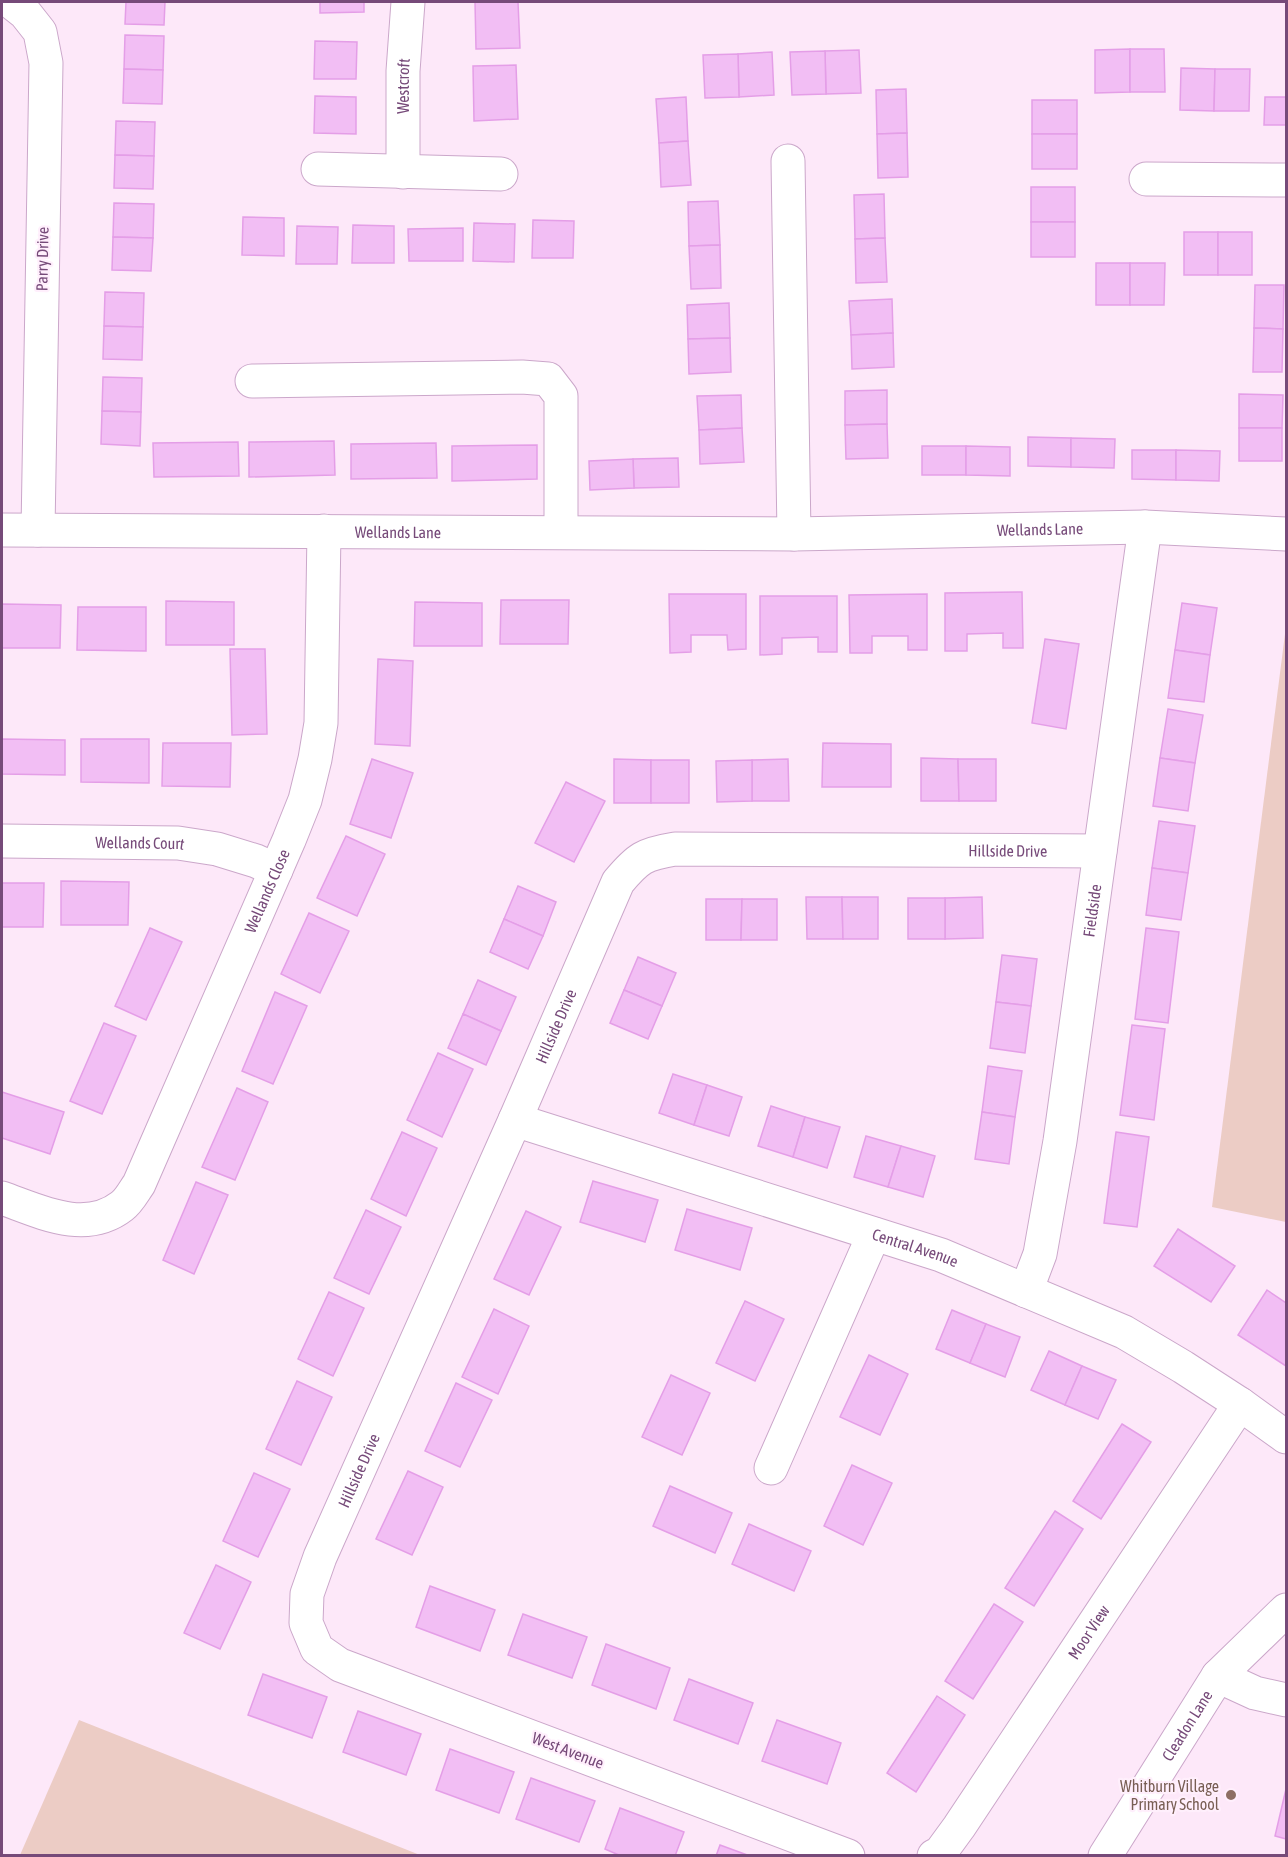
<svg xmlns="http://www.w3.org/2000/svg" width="1288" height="1857" font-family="'Asap Condensed',sans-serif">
  <rect width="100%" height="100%" fill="#fde8f9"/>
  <g fill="#ecccc5">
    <path d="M1286,626V1222L1212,1207Z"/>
    <path d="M79,1720L420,1855H20Z"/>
  </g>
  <g fill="#f2bef4" stroke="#e49ee7" stroke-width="1.5">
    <path d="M126,2H165L164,25L125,24Z"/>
    <path d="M320,2H364V12L320,13Z"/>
    <path d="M475,2H518L520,48L476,49Z"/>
    <path d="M125,35L164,36L163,70L124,69Z"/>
    <path d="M315,41L357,42L356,79H314Z"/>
    <path d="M1130,49V92L1095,93V50Z"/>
    <path d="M1130,49H1164L1165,92H1130Z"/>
    <path d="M859,50L861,93L826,94L825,51Z"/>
    <path d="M825,51L826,94L792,95L790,52Z"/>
    <path d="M772,52L774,95L739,97L738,54Z"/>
    <path d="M738,54L739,97L705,98L703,55Z"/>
    <path d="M516,65L518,119L474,121L473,66Z"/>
    <path d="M1181,68L1215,69L1214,111L1180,110Z"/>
    <path d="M124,69L163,70L162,104L123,103Z"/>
    <path d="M1215,69H1250L1249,111H1214Z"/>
    <path d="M906,89L907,133L877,134L876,90Z"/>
    <path d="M315,96L356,97V134L314,133Z"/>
    <path d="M686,97L688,141L659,143L656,99Z"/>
    <path d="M1265,97H1286V125H1264Z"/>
    <rect x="1032" y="100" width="45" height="34"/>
    <path d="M116,121L155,122L154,156L115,155Z"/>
    <path d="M907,133L908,177L878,178L877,134Z"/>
    <rect x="1032" y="134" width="45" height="35"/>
    <path d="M688,141L691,185L661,187L659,143Z"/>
    <path d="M115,155L154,156L153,189L114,188Z"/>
    <rect x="1031" y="187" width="44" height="35"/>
    <path d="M884,194L885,238L855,239L854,195Z"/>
    <path d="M718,201L720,245L689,246L688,202Z"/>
    <path d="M114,203L154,204L153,238L113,237Z"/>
    <path d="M243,217L284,218V256L242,255Z"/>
    <path d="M533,220L574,221L573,258H532Z"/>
    <rect x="1031" y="222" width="44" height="35"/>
    <path d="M474,223L515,224L514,262L473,261Z"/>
    <path d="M353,225L394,226V263H352Z"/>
    <path d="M297,226L338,227L337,264H296Z"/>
    <path d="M463,228V261H409L408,229Z"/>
    <rect x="1184" y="232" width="34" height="43"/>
    <rect x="1218" y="232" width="34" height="43"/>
    <path d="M113,237L153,238L151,271L112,270Z"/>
    <path d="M885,238L887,282L856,283L855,239Z"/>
    <path d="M720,245L721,288L691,289L689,246Z"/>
    <rect x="1096" y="263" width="34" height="42"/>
    <path d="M1130,263H1165L1164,305H1130Z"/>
    <path d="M1255,285H1284L1283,329L1254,328Z"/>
    <path d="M105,292L144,293L143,327L104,326Z"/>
    <path d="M892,299L893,333L851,335L849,301Z"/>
    <path d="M729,303L730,338L688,339L687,305Z"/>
    <path d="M104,326L143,327L142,360L103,359Z"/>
    <path d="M1254,328L1283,329L1282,372H1253Z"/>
    <path d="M893,333L894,367L852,369L851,335Z"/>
    <path d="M730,338L731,372L689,374L688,339Z"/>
    <path d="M103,377L142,378L141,412L102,411Z"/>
    <path d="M887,390V424L845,425V391Z"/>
    <path d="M1239,394L1283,395L1282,428H1239Z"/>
    <path d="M741,395L742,428L699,430L697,396Z"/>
    <path d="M102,411L141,412L140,446L101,444Z"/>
    <path d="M887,424L888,458L846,459L845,425Z"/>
    <path d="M742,428L744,462L700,464L699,430Z"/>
    <rect x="1239" y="428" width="43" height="33"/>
    <path d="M1028,437L1071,438V467L1028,466Z"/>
    <path d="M1071,438L1115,439L1114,468L1071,467Z"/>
    <path d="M334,441L335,475L249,477V442Z"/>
    <path d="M238,442L239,476L154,477L153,443Z"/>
    <path d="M436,443L437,478L351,479V444Z"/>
    <path d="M537,445V479L452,481V446Z"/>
    <rect x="922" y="446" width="44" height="29"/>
    <path d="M966,446L1010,447V476L966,475Z"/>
    <path d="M1132,450H1176V480L1132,479Z"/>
    <path d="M1176,450L1220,451L1219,481L1176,480Z"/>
    <path d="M678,458L679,487L634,488L633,459Z"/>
    <path d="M633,459L634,488L590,490L589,461Z"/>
    <path d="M1022,592L1023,648H1003V633L967,634V651H945V593Z"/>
    <path d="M669,594H746V649L728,650L727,635H691V652L670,653Z"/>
    <path d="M927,594V650H908V636H872V653H850L849,595Z"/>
    <path d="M760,596H837V652H818V637L782,638V654L760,655Z"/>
    <path d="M501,600H569L568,644H500Z"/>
    <path d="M166,601L234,602V645H166Z"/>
    <path d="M415,602L482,603V646H414Z"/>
    <path d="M1182,603L1217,608L1210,655L1175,650Z"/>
    <path d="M2,604L61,605L60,648H2Z"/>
    <path d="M78,607H146V651L77,650Z"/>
    <path d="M1045,639L1079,644L1066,729L1032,723Z"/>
    <path d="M230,649H265L267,734L232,735Z"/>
    <path d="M1175,650L1210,655L1204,702L1168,698Z"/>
    <path d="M378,659L413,661L410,746L375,744Z"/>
    <path d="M1168,709L1203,715L1195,763L1160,758Z"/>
    <path d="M2,739L65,740V775L2,774Z"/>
    <path d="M81,739H149V783L81,782Z"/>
    <path d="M163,743H231L230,787L162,786Z"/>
    <path d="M823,743L891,744V787H822Z"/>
    <path d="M921,758L958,759L959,801H921Z"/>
    <path d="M1160,758L1195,763L1188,811L1153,806Z"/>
    <path d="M372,759L413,773L391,838L350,824Z"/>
    <path d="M614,759L651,760V803H614Z"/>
    <path d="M788,759L789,801H752V760Z"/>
    <path d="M958,759H996V801H959Z"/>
    <rect x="651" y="760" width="38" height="43"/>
    <path d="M752,760V801L717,802L716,761Z"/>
    <path d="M566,782L605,801L574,862L535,843Z"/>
    <path d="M1159,821L1195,826L1188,873L1152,868Z"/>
    <path d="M346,836L385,854L357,916L317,898Z"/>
    <path d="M1152,868L1188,873L1181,920L1146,915Z"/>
    <path d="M61,881L129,882L128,925H61Z"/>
    <path d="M2,883H44L43,927H2Z"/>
    <path d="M518,886L556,902L543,936L504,919Z"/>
    <path d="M806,897H842L843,939H807Z"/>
    <path d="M842,897H878V939H843Z"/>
    <path d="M982,897L983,938L945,939V898Z"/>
    <rect x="908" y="898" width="37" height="41"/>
    <path d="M706,899H742L741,940H706Z"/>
    <path d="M742,899H777V940H741Z"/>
    <path d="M309,913L349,931L320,993L281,974Z"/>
    <path d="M504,919L543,936L528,969L490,952Z"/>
    <path d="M150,928L182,942L146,1020L115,1006Z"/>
    <path d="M1146,928L1179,932L1168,1023L1135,1019Z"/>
    <path d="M1002,955L1037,959L1031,1006L996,1002Z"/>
    <path d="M638,957L676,973L662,1006L624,990Z"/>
    <path d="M478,980L516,997L501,1031L463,1014Z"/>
    <path d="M624,990L662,1006L648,1039L610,1023Z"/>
    <path d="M275,992L307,1006L273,1084L242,1071Z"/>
    <path d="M996,1002L1031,1006L1025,1053L990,1048Z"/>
    <path d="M463,1014L501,1031L486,1065L448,1048Z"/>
    <path d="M104,1023L136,1036L102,1114L70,1101Z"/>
    <path d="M1132,1025L1165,1029L1154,1120L1120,1115Z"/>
    <path d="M438,1053L473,1069L442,1137L407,1120Z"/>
    <path d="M988,1066L1022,1071L1015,1117L982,1112Z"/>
    <path d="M673,1074L707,1085L694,1125L659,1113Z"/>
    <path d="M707,1085L742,1097L729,1136L694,1125Z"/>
    <path d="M237,1088L268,1102L235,1180L202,1167Z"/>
    <path d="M2,1092L64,1112L50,1154L2,1138Z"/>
    <path d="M771,1106L805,1117L793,1157L758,1146Z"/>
    <path d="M982,1112L1015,1117L1009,1164L975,1159Z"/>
    <path d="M805,1117L840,1127L827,1168L793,1157Z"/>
    <path d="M402,1132L437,1148L406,1216L371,1199Z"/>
    <path d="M1116,1132L1149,1137L1137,1227L1104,1223Z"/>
    <path d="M866,1136L901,1146L888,1187L854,1177Z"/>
    <path d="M901,1146L935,1156L923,1197L888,1187Z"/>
    <path d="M593,1181L658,1200L645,1242L580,1222Z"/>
    <path d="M196,1182L228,1195L194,1274L163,1260Z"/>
    <path d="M687,1209L752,1228L740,1270L675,1250Z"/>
    <path d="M366,1210L401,1227L369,1294L334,1278Z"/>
    <path d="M526,1211L561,1227L529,1295L494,1279Z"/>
    <path d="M1178,1229L1235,1266L1211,1302L1154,1266Z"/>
    <path d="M1267,1290L1286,1303V1366L1238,1335Z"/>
    <path d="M329,1292L364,1308L333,1376L298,1359Z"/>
    <path d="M745,1301L784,1319L755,1381L716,1363Z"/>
    <path d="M494,1309L529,1326L498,1394L462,1377Z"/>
    <path d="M952,1310L986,1324L970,1363L936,1349Z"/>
    <path d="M986,1324L1020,1337L1005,1377L970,1363Z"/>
    <path d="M1049,1351L1082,1366L1065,1405L1031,1390Z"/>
    <path d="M869,1355L908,1374L880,1435L840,1417Z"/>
    <path d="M1082,1366L1116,1380L1098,1419L1065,1405Z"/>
    <path d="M671,1375L710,1393L682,1455L642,1437Z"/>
    <path d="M297,1381L332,1397L301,1465L266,1449Z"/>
    <path d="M456,1383L492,1400L460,1467L425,1451Z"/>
    <path d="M1122,1424L1151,1442L1101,1519L1073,1501Z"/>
    <path d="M852,1465L892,1483L863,1545L824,1526Z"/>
    <path d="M408,1471L443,1487L412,1555L376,1539Z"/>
    <path d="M254,1473L290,1489L258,1557L223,1541Z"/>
    <path d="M670,1486L732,1513L715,1553L653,1526Z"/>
    <path d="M1055,1511L1083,1529L1034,1606L1005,1588Z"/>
    <path d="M749,1524L811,1551L794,1591L732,1564Z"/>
    <path d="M216,1565L251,1582L220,1649L184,1633Z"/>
    <path d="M430,1586L495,1610L480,1651L416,1627Z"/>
    <path d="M994,1604L1023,1622L973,1699L945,1681Z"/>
    <path d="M523,1614L587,1637L572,1678L508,1655Z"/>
    <path d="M606,1644L670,1668L656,1709L592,1685Z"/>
    <path d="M263,1674L327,1697L312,1738L248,1715Z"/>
    <path d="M689,1679L753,1703L738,1744L674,1720Z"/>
    <path d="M937,1696L965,1715L916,1792L887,1773Z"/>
    <path d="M358,1711L421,1734L406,1775L343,1752Z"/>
    <path d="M777,1720L841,1743L827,1784L762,1761Z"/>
    <path d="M450,1749L514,1772L499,1813L436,1790Z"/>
    <path d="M531,1778L595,1801L579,1842L516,1819Z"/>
    <path d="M1286,1789V1839L1275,1836Z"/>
    <path d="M620,1808L684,1832L675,1856H621L605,1849Z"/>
    <path d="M720,1845L750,1856H716Z"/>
  </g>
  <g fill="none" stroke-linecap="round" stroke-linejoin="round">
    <defs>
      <g id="minor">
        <path d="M11,2L25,13L40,32L46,63L38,530"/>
        <path d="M788,161L794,534"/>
        <path d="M318,169L501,174"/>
        <path id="s1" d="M403,172V71L408,2"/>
        <path d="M1146,179L1286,180"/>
        <path d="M252,381L522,377L548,379L561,396V532"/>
        <path id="s2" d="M2,530L794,534L1145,527L1286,534"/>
        <path id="s3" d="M2,841L178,843L217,849L256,861L276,870"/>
        <path id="s4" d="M515,1120L941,1255L1124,1332L1183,1367L1240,1404L1286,1437"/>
        <path id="s5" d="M2,1198C39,1211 85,1235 122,1206C129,1201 134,1191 139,1184L289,840L305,800L315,759L321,723L324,531"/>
        <path id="s6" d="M1026,1291L1040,1254L1060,1141L1145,527"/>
        <path d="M771,1468L874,1234"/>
        <path d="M1218,1676L1255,1693L1286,1700"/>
        <path id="s7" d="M848,1856L340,1665L317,1649L306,1623L307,1594L320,1557L515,1120L618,882C638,858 644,854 675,849L1100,851"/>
        <path id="s8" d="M934,1856L940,1853L959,1827L1240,1404"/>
        <path id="s9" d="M1105,1856L1218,1676L1286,1610"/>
      </g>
    </defs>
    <use href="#minor" stroke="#cba7ca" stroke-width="35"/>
    <use href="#minor" stroke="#fff" stroke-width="33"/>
  </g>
  <circle fill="#8d6e63" stroke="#ffeffc" stroke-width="2" cx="1231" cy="1795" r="6"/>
  <g text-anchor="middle" stroke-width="4.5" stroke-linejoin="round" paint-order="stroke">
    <g font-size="16" fill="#764a79" stroke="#ffeffc">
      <text dy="6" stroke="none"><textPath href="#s1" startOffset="86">Westcroft</textPath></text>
      <text transform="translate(42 259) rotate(-89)" y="6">Parry Drive</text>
      <text dy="6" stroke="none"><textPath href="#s2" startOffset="1038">Wellands Lane</textPath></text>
      <text dy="6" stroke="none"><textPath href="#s2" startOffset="396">Wellands Lane</textPath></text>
      <text dy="6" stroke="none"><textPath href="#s3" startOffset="138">Wellands Court</textPath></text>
      <text dy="6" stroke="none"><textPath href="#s7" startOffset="1806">Hillside Drive</textPath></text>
      <text dy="6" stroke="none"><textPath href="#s5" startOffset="474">Wellands Close</textPath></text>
      <text dy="6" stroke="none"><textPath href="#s6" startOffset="387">Fieldside</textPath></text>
      <text dy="6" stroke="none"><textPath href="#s7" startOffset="1248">Hillside Drive</textPath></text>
      <text dy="6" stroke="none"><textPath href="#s4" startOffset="420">Central Avenue</textPath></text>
      <text dy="6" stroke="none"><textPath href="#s7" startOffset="762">Hillside Drive</textPath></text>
      <text dy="6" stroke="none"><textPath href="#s8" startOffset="273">Moor View</textPath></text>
      <text dy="6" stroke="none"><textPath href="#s9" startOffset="154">Cleadon Lane</textPath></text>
      <text transform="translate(568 1750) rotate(21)" y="6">West Avenue</text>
    </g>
    <g font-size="16" fill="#785e54" stroke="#ffeffc" text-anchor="end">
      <text x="1219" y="1792">Whitburn Village<tspan x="1219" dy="18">Primary School</tspan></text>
    </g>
  </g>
  <rect width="1288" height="1857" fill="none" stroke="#764a79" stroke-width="6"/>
</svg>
